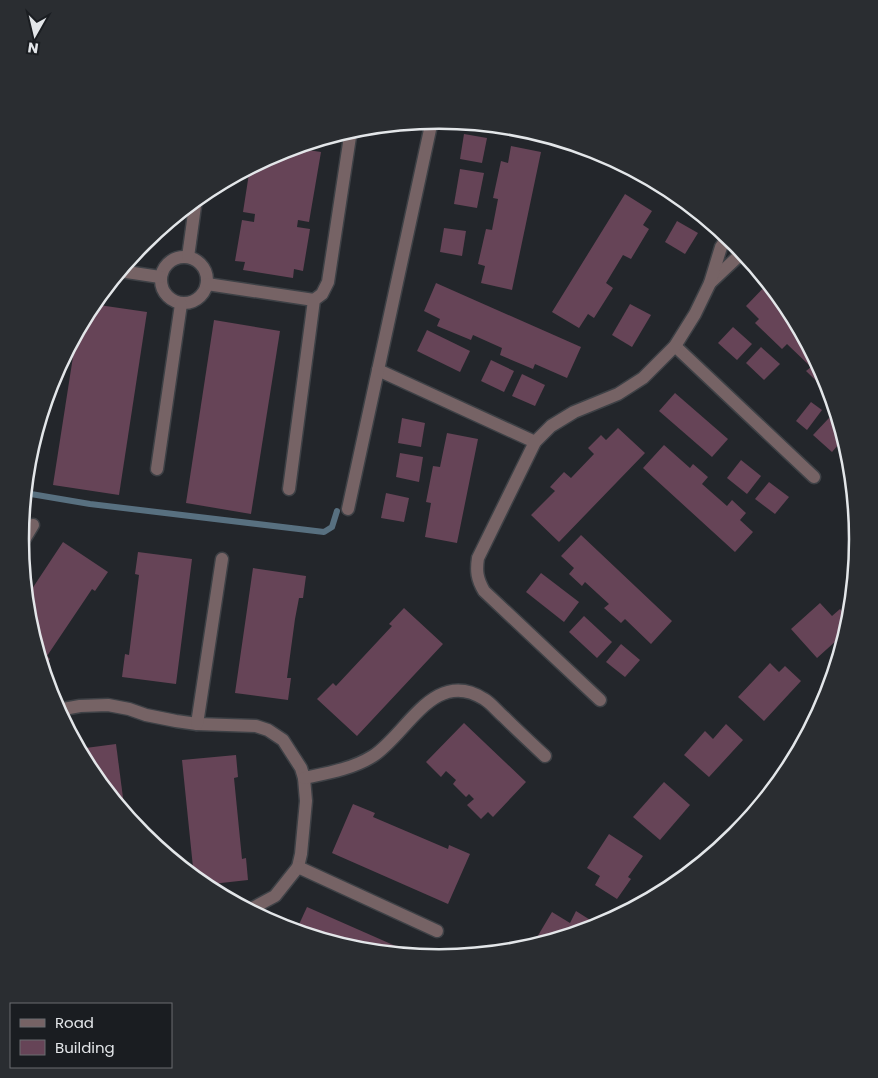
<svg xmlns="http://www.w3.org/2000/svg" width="878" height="1078" font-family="Poppins,sans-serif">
  <rect width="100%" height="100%" fill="#23262b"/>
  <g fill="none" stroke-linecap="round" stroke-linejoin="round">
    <path stroke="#587080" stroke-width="6" d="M25,493L90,504L324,532L332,527L337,511"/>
  </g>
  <g fill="#664457">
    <path d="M464,134L487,138L482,163L460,159Z"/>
    <path d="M320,139H321V144L310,142Z"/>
    <path d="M309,143L308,150L321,152L309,222L298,220L297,227L310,229L303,271L294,269L293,278L243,270L245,262L235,261L242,220L254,222L255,214L243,212L250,167L279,152Z"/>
    <path d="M511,146L541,152L512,290L481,283L485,266L478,264L486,229L492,230L498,199L493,198L501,161L508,163Z"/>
    <path d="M460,169L484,173L477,208L454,204Z"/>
    <path d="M625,194L652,211L643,225L649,229L631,259L623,255L606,283L613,288L594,318L588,314L579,328L552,312Z"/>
    <path d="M677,221L698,233L685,254L665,242Z"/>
    <path d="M444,228L466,231L462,256L440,252Z"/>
    <path d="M436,283L581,347L567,378L535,364L533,369L500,355L502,348L473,335L471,340L437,326L440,319L424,311Z"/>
    <path d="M768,283L788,306L826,379L831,395L806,371L811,367L787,344L782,349L755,323L759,319L746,306Z"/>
    <path d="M92,304L147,312L119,495L53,485L77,331Z"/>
    <path d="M630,304L651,315L632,347L612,335Z"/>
    <path d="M214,320L280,331L251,514L186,503Z"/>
    <path d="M733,327L752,344L737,360L718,343Z"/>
    <path d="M427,330L470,351L460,372L417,351Z"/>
    <path d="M761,347L780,364L764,380L746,363Z"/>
    <path d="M491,360L514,371L504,392L481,381Z"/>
    <path d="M522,374L545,385L535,406L512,396Z"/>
    <path d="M675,393L728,439L712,457L659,411Z"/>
    <path d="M811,402L822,410L807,430L796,421Z"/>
    <path d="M402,418L425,423L421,447L398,443Z"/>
    <path d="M829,418L841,428L844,438L832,452L813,435Z"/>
    <path d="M618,428L645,453L559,542L531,515L555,491L550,487L564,472L571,478L594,454L588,448L601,435L606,440Z"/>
    <path d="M447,433L478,439L457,543L425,537L431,503L426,502L433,466L440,467Z"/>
    <path d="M664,445L690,468L693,464L708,477L702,484L727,506L732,500L746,513L740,520L753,532L735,552L643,468Z"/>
    <path d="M400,453L423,457L419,482L396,477Z"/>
    <path d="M741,460L761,476L747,494L727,478Z"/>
    <path d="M769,482L789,497L775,514L755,499Z"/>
    <path d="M386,493L409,498L404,522L381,518Z"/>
    <path d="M581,535L672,621L651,644L625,619L621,623L604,608L609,604L585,582L582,586L569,574L574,568L561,556Z"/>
    <path d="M63,542L108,572L95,591L92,589L84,601L47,656L50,659L43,669L28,620L26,598Z"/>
    <path d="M138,552L192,559L176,684L122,677L125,654L129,655L139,575L135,574Z"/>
    <path d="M253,568L306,576L303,598H299L295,619L287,678H291L288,700L235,693Z"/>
    <path d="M541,573L579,602L564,622L526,592Z"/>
    <path d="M820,603L832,616L840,609L850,620L847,631L817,658L791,629Z"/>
    <path d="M404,608L443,644L357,736L317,699L333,683L336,686L392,626L389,624Z"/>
    <path d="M584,616L612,642L597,658L569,632Z"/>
    <path d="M621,644L640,660L625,677L606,662Z"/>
    <path d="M770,663L779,672L785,666L801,681L764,721L738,697Z"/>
    <path d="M464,723L526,782L493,817L488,812L481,819L467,805L474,799L469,794L466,797L453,784L456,780L446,771L441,777L426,762Z"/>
    <path d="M726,724L743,740L709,777L684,755L705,731L713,739Z"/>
    <path d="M116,744L125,813L90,772L78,749Z"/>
    <path d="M236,755L238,777L234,778L242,859L246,858L248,880L203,885L194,877L182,760Z"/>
    <path d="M664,782L690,805L660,840L633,817Z"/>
    <path d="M353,804L375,813L373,817L448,849L449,845L470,854L448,904L332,853Z"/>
    <path d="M609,834L643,856L628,877L631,879L617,899L595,885L600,876L587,868Z"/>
    <path d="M307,907L416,955V956L357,950L296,931Z"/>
    <path d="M576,911L595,923L592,928L535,946L533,944L552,912L570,923Z"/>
  </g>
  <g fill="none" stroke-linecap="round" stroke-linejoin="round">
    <defs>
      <g id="street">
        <circle cx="184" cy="280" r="23"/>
        <path d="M188,257L196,199"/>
        <path d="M120,271L160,277"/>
        <path d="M710,283L743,252"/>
        <path d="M207,284L314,300"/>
        <path d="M675,346L814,477"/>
        <path d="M378,370L535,442"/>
        <path d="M157,469L181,304"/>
        <path d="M289,489L314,300L322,294L328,282L351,130"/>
        <path d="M348,509L431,125"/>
        <path d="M21,545L33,525"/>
        <path d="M600,700L484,591C477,579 476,571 478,558L535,442L551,426L574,412L618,394L643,378L675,346L695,314L710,283L721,247L728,237"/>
        <path d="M58,710L80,706L108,705L129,709L146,715L176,721L197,724L256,726L268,730L283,740L301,768L304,778L306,801L301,854L298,867L275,896L249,910"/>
        <path d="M197,724L222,559"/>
        <path d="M304,778C328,773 352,769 373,756C407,734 434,667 484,699C491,703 497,711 504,717C517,730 531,743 545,756"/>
        <path d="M298,867L437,931"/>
      </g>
    </defs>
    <use href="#street" stroke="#3e4146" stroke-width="15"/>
    <use href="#street" stroke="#766365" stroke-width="12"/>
  </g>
  <path d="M0 0H878V1078H0ZM29 539a410 410 0 1 1 820 0a410 410 0 1 1-820 0Z" fill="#2a2d31" fill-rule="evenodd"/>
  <path fill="none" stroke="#e3e6e9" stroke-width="2.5" d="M29 539a410 410 0 1 1 820 0a410 410 0 1 1-820 0Z"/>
  <rect x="10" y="1003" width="162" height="65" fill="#1a1d21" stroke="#6a6d71"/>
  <rect x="20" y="1019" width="25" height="8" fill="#766365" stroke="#6a6d71"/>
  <text x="55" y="1028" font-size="15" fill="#e3e6e9">Road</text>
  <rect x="20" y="1040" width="25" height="15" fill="#664457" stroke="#6a6d71"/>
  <text x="55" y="1053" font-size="15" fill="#e3e6e9">Building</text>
  <g transform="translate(35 35) rotate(188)" stroke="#1a1d21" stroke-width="4" paint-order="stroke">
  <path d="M0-4L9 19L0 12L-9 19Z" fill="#e3e6e9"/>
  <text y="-8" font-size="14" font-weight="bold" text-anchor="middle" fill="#e3e6e9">N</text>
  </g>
</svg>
